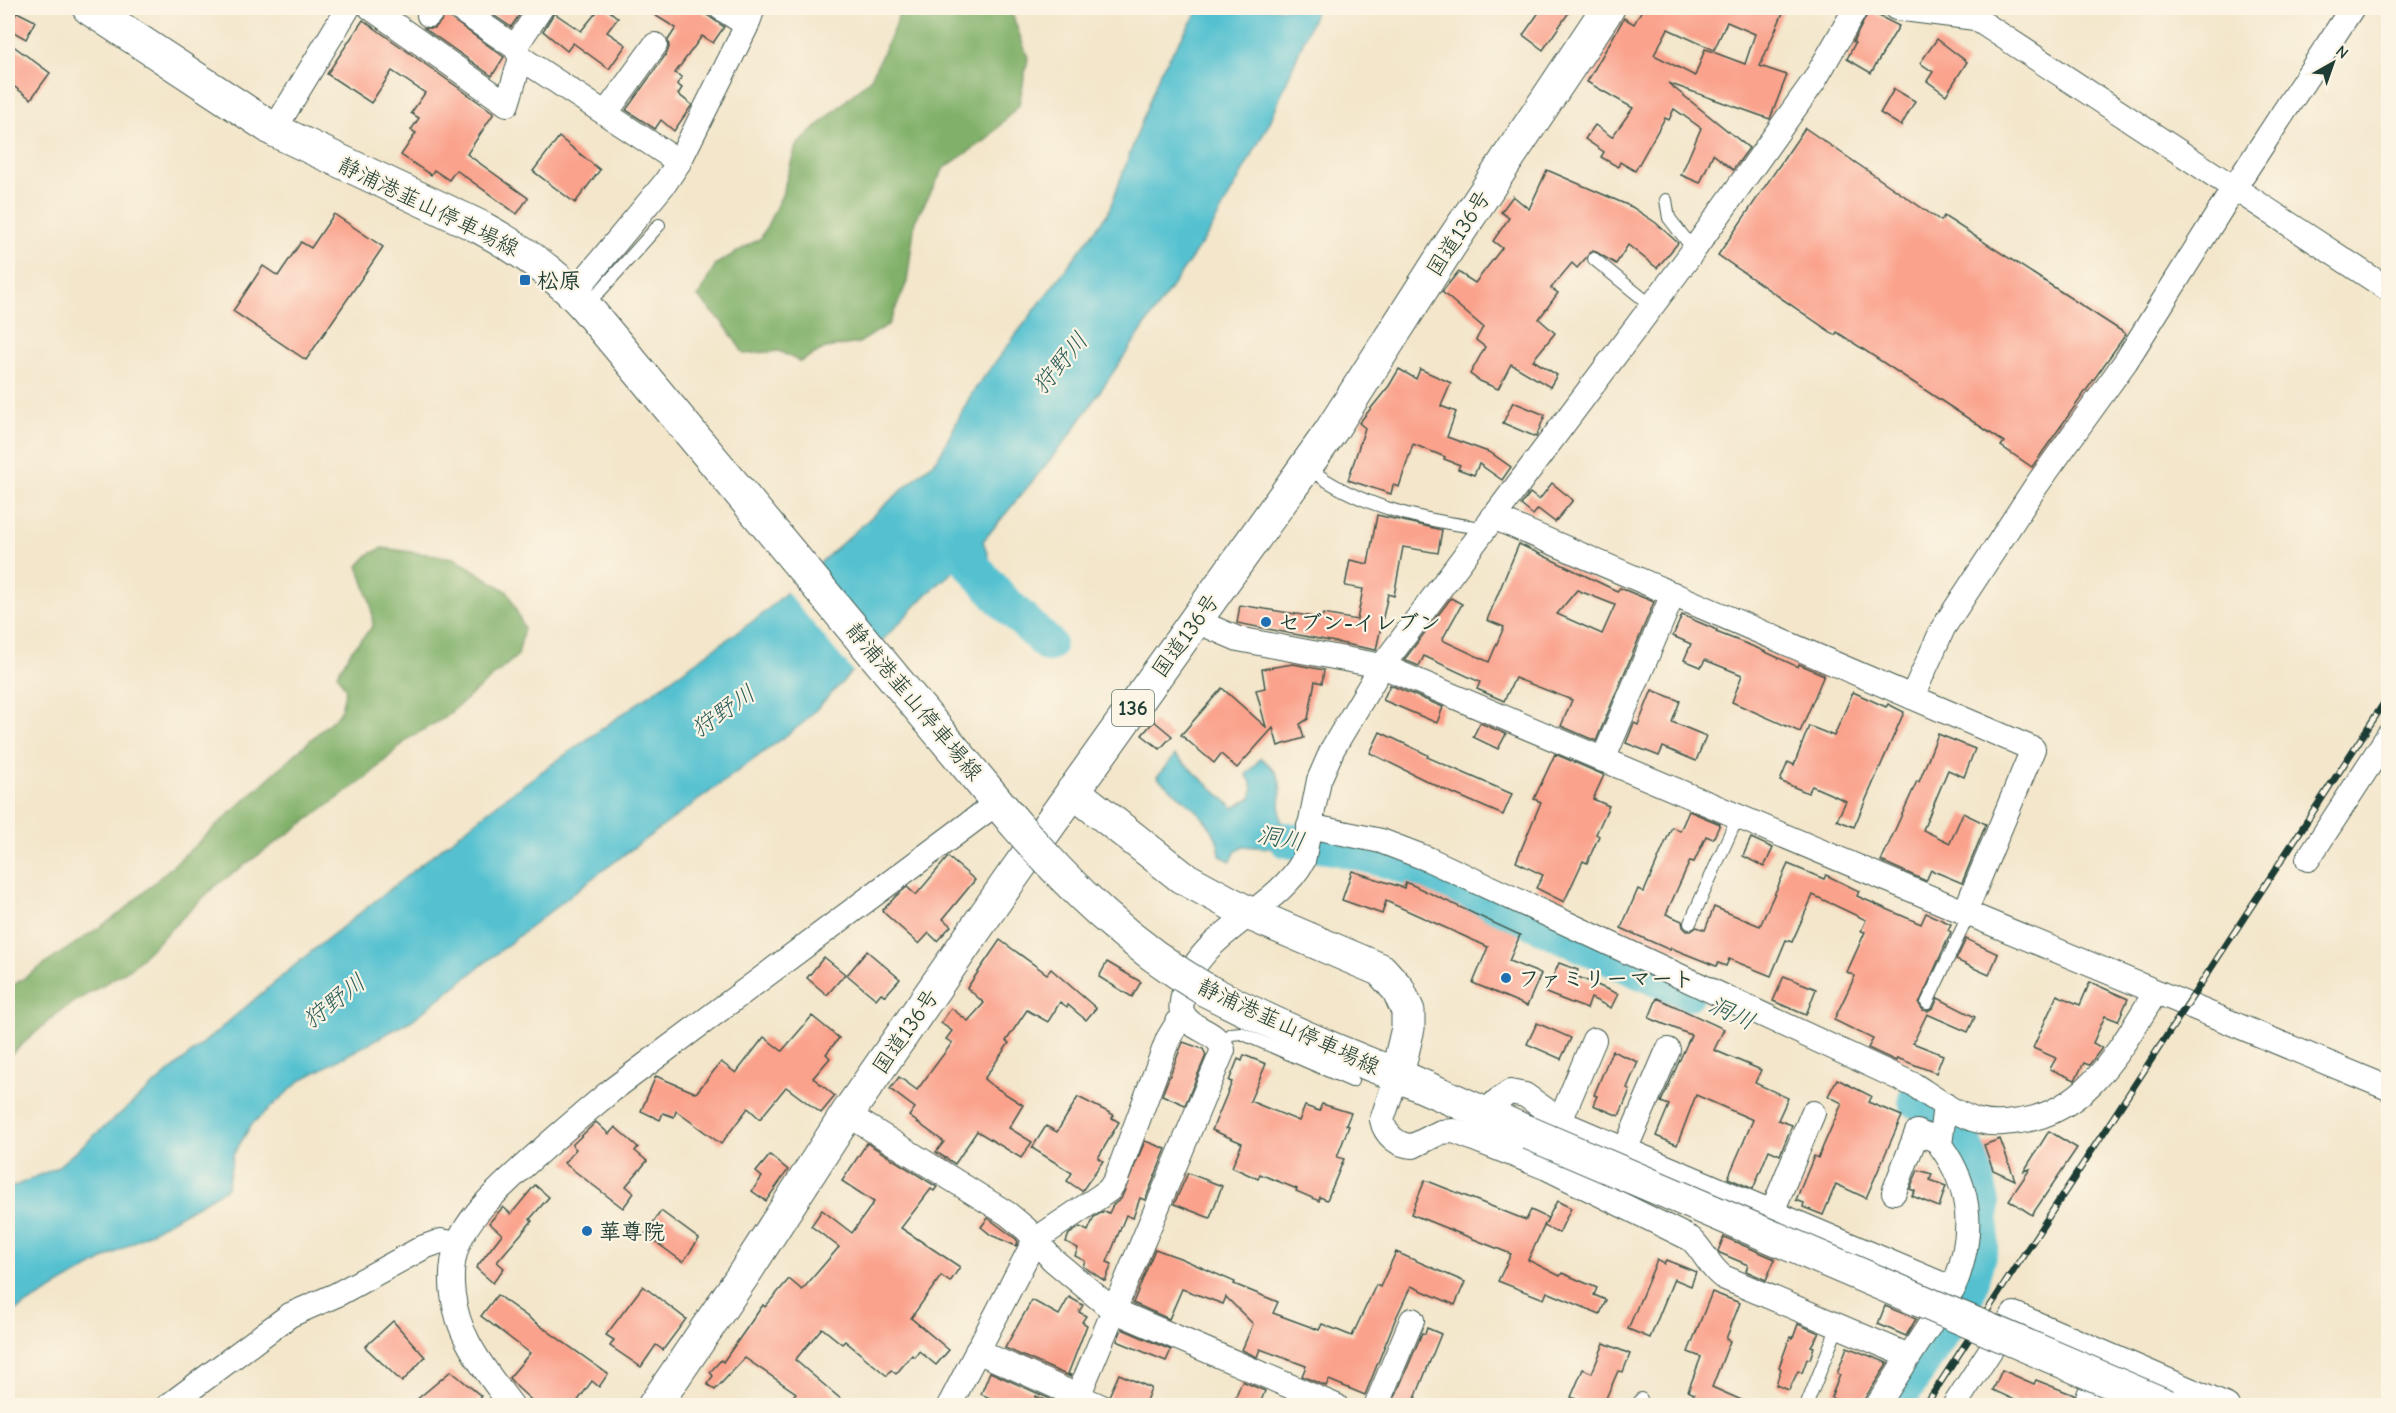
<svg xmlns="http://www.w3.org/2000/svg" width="2396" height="1413" font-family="'Comic Neue','Klee One',sans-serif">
  <rect width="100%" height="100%" fill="#fcf5e5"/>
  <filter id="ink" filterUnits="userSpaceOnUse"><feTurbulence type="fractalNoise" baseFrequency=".0167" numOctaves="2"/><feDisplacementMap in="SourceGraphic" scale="12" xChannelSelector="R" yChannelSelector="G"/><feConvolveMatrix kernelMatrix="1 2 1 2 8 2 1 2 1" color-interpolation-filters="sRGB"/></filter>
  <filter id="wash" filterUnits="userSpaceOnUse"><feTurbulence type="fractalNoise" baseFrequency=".008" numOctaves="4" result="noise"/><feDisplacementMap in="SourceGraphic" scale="24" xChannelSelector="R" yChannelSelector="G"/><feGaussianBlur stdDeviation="1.35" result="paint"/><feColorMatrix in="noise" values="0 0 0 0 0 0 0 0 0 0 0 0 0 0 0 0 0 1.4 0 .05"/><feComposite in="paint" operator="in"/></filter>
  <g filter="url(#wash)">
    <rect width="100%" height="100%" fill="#f3e6cb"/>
    <g fill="#80b069" stroke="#50764e" stroke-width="1.5">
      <path d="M899,8H1010L1028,58L1019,105L986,140L944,168L915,221L907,282L889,324L859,343L825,348L800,362L779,351L744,354L724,324L698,297L716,264L761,238L782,195L796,146L871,78L897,22Z"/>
      <path d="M382,548L455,558L508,592L524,628L518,655L444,718L409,738L365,779L215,886L131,968L61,1010L8,1057V989L122,912L340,713L346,689L337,674L352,650L373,626L371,604L358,566L368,555Z"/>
    </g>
    <g fill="#55c1d0" stroke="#3a7f82" stroke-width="1.5">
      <path d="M1200,8H1317L1270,122L1210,231L1068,438L983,541L995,576L985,586L975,579L955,570L927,594L803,723L590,880L412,1020L301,1080L251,1125L233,1155L227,1188L8,1315V1189L56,1168L307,955L506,797L760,616L938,458L972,393L1108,213L1160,72Z"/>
      <path d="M1175,755L1234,808L1251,798C1254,788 1253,783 1246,775L1261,758C1268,764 1277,771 1279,779C1285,798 1271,824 1293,834C1305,839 1322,838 1335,839L1333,854L1243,846L1236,851L1231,861L1220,856C1220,822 1180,798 1157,777Z"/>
    </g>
    <path fill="#f3e6cb" d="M793,583L862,666L855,674L785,590Z"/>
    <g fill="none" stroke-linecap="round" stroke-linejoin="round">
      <g stroke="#55c1d0" stroke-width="36">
        <path d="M955,546L1003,601L1048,644"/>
        <path d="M1287,840L1340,848L1394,862L1479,897L1687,993"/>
        <path d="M1894,1406L1967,1294L1981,1244L1982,1203L1972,1160L1962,1139L1932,1110L1916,1100"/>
      </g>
    </g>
    <g id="blocks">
      <g fill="#faa28c" fill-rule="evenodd">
        <path d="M483,8H524L511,27Z"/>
        <path d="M600,8H606L618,18L607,32L626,45L609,69L573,43L567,51L543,31L554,13L581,31Z"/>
        <path d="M643,8H697L724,27L713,43L702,36L675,73L682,77L677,84L682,88L678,94L692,105L674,131L661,120L655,129L626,110L667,53L669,47L668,40L676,28Z"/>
        <path d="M1542,8H1572L1543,50L1523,35Z"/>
        <path d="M1643,8H1785L1760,66L1787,75L1770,119L1668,83L1749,148L1733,170L1713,154L1700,183L1681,175L1701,128L1674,109L1669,120L1665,118L1635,171L1620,162L1618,167L1601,157L1604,152L1585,139L1595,125L1612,137L1633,108L1587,82L1624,18L1634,24ZM1727,22L1755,34L1745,64L1705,49L1695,76L1654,55L1668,29L1714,50Z"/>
        <path d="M1869,11L1899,26L1871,73L1847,59L1855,43L1853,42Z"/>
        <path d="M17,12L35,21L26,39L8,29Z"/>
        <path d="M446,15L504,57L492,76L424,28H435Z"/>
        <path d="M363,20L494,113L467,154L528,198L517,214L456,170L449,180L434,170L431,175L401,155L416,133L411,130L419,118L411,113L425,93L392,71L371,103L327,74Z"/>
        <path d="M1937,39L1967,62L1946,95L1927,81L1933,72L1920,63Z"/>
        <path d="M8,42L50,73L31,99L8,82Z"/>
        <path d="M1894,89L1915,101L1901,126L1880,113Z"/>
        <path d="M1805,128L1941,221L1944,216L2126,334L2032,467L2001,446L2004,442L1837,332L1835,335L1718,255Z"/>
        <path d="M559,137L600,170L575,203L533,171Z"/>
        <path d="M1547,170L1632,207L1656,223L1678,243L1657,268L1628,245L1616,264L1593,250L1577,268L1572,263L1551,288L1558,293L1539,319L1555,333L1533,360L1557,375L1550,387L1511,364L1498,389L1480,381L1470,374L1485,347L1476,340L1483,327L1442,292L1458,272L1475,283L1502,248L1493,241L1509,218L1501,212L1513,196L1529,209Z"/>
        <path d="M334,214L383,247L306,360L233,311L263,266L278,276L301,242L311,248Z"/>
        <path d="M1399,369L1416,379L1420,369L1451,383L1441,406L1456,412L1447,437L1491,453L1511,467L1502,480L1479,464L1474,475L1458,469L1460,465L1444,459L1445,457L1413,444L1399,487L1393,485L1391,494L1348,480L1365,428L1359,423L1389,386Z"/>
        <path d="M1513,402L1545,415L1536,437L1503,423Z"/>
        <path d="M1552,483L1573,500L1555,522L1538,509L1533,515L1521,505L1530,493L1539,500Z"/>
        <path d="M1377,515L1442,530L1438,553L1403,547L1394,596L1388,594L1376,650L1237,623L1240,605L1321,618L1323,614L1357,620L1363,589L1345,586L1350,560L1368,564Z"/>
        <path d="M1519,544L1617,591L1620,588L1654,602L1596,741L1561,726L1572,700L1515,678L1504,701L1477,689L1480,682L1424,656L1419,666L1404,660L1451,598L1462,604L1442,640L1489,662L1504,627L1487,620ZM1577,590L1615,605L1602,634L1557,614Z"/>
        <path d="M1682,615L1717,630L1716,632L1757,648L1798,667L1799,664L1824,675L1800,732L1732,702L1742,675L1705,660L1701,667L1684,660L1691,644L1673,636Z"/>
        <path d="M1293,664L1324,670L1322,683L1315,681L1308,719L1300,724L1304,738L1278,746L1273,728L1237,768L1221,754L1214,763L1181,735L1222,688L1266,727L1256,690L1265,688L1262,669Z"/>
        <path d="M1390,685L1443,707L1437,723L1383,700Z"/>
        <path d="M1652,690L1680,701L1672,722L1706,736L1696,761L1663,747L1659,756L1626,743L1634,723L1638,725Z"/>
        <path d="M1853,692L1886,707L1888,704L1904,712L1854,827L1837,820L1846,801L1812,786L1808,793L1780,781L1788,762L1794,765L1809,726L1834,736Z"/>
        <path d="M1154,721L1172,736L1160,749L1142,735Z"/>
        <path d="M1480,723L1506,734L1498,749L1473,737Z"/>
        <path d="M1380,732L1428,755L1427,757L1512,794L1503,815L1443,789L1370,753Z"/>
        <path d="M1938,734L1975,749L1964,777L1948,770L1923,830L1950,843L1963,813L1986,824L1962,883L1931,870L1926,881L1881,861L1917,781L1919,782Z"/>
        <path d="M1555,754L1604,775L1593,799L1609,806L1596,834L1599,836L1587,863L1583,861L1564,902L1536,888L1543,875L1516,862L1541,802L1534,799Z"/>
        <path d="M1689,811L1720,824L1713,839L1706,836L1694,862L1690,861L1666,914L1682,921L1683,927L1687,931H1691L1697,927L1705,930L1714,907L1760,926L1788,864L1824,879L1826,875L1859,891L1857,896L1921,924L1926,913L1951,924L1948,930L1951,932L1919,1004L1923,1010L1928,1011L1934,1007L1938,998L1975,1017L1968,1032L1927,1014L1913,1043L1943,1055L1936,1073L1897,1058L1896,1061L1868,1048L1873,1039L1834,1020L1855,976L1847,972L1865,932L1861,931L1866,920L1813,895L1792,942L1786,940L1771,976L1729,959L1726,966L1718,963L1716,966L1671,948L1670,950L1621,928L1638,889L1644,892L1672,827L1680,831Z"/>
        <path d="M1751,838L1773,848L1764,867L1743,856Z"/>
        <path d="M948,857L975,880L943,919L951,926L937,941L929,933L919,944L882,911L896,896L907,887L916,895Z"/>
        <path d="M1352,871L1404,888L1406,882L1520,935L1509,961L1541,974L1527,1006L1473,983L1488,947L1386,901L1382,914L1342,900Z"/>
        <path d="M1966,939L1998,954L1989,975L1956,960Z"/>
        <path d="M1000,940L1047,974L1051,969L1096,1008L1086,1020L1068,1005L1067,1007L1060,1002L1048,1022L1027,1010L1006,1041L1009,1043L984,1079L990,1084L1023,1105L1009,1128L1032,1142L1021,1158L977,1131L955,1164L936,1152L944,1142L909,1116L915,1108L890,1089L899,1077L917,1090L952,1043L946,1039L952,1031L941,1023L951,1008L968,1021L984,1003L967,988Z"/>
        <path d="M867,951L900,979L885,996L881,993L876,999L847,975Z"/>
        <path d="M824,957L845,974L827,995L807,978Z"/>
        <path d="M1107,962L1141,982L1132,997L1099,977Z"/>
        <path d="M1559,963L1578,970L1576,976L1618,994L1611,1008L1591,998L1587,1009L1546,993Z"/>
        <path d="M1784,976L1816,989L1806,1015L1773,1001Z"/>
        <path d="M2090,982L2128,999L2118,1021L2105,1016L2093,1043L2102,1048L2089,1065L2084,1063L2075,1080L2050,1069L2056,1058L2033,1048L2057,995L2080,1005Z"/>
        <path d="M1657,998L1724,1029L1714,1050L1761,1070L1755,1083L1788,1098L1778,1120L1792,1125L1780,1155L1769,1150L1753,1189L1728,1178L1753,1120L1696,1095L1677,1145L1656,1136L1669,1105L1661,1102L1691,1035L1649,1018Z"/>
        <path d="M812,1016L839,1038L826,1054L830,1058L813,1078L835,1096L821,1113L786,1087L760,1119L748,1108L721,1144L676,1111L674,1117L663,1113L660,1120L641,1111L656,1076L696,1093L721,1062L736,1073L764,1037L782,1051Z"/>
        <path d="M1537,1023L1571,1038L1561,1059L1527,1044Z"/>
        <path d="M1183,1042L1203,1049L1206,1055L1185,1105L1162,1095Z"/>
        <path d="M1612,1051L1638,1062L1627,1088L1630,1090L1619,1116L1593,1105L1597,1096L1594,1095Z"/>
        <path d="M1244,1055L1266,1064L1250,1101L1299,1121L1305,1106L1319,1111L1322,1104L1351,1113L1346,1125L1349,1126L1337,1157L1344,1159L1327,1200L1320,1197L1319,1201L1296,1191L1297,1189L1260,1174L1258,1179L1232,1167L1242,1143L1212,1130L1232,1082L1229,1081L1238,1059L1242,1061Z"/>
        <path d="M1837,1079L1871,1096L1868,1102L1902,1116L1866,1198L1836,1184L1823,1215L1803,1207L1804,1203L1796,1200L1814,1156L1818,1158L1842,1103L1828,1096Z"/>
        <path d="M1078,1097L1114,1115L1112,1118L1119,1122L1098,1158L1103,1161L1082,1191L1067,1181L1072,1173L1032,1148L1046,1126L1057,1132Z"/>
        <path d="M596,1122L609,1134L615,1127L638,1147L635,1151L647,1161L626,1186L634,1193L623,1208L564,1163L576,1149L572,1145Z"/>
        <path d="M2049,1131L2077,1148L2032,1215L2009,1200L2030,1169L2024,1171Z"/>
        <path d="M2000,1139L2015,1180L1993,1170L1984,1145Z"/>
        <path d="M1145,1141L1166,1149L1145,1200L1140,1198L1133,1218L1126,1215L1107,1262L1112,1264L1105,1281L1083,1266L1085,1261L1075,1256L1078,1248L1066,1242L1069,1234L1080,1227L1088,1231L1094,1217L1104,1211L1109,1213L1113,1205L1121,1199Z"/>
        <path d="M867,1143L937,1187L934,1191L931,1189L901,1228L960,1267L950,1282L941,1276L911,1318L949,1350L936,1365L919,1351L915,1357L912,1355L896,1374L891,1370L887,1376L845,1341L842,1344L822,1328L795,1360L849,1406H785L796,1393L745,1358L715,1390L707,1384L713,1376L710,1372L721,1360L723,1362L763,1305L765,1307L789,1279L802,1290L839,1247L811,1226L822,1210L852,1233L874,1202L842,1181Z"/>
        <path d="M770,1155L788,1170L766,1201L752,1191L762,1177L756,1172Z"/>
        <path d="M1918,1170L1932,1174L1930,1180L1946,1186L1939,1207L1912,1196L1915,1191L1910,1189Z"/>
        <path d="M1188,1173L1222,1186L1210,1218L1174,1204Z"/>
        <path d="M1425,1180L1526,1220L1531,1210L1548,1218L1528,1260L1560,1276L1562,1273L1597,1288L1594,1295L1606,1300L1600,1314L1547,1292L1544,1299L1498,1281L1511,1254L1411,1214Z"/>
        <path d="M535,1185L549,1197L530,1219L532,1221L497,1262L504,1268L493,1283L476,1268L502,1234L489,1223L503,1207L511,1214Z"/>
        <path d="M1557,1201L1571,1208L1559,1233L1544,1226Z"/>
        <path d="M661,1211L699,1239L683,1262L645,1234Z"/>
        <path d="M988,1218L1016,1239L1018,1242L1016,1246L991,1235L981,1227Z"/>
        <path d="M1724,1237L1775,1259L1766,1280L1746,1271L1748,1265L1720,1253L1718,1251Z"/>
        <path d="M1155,1249L1180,1258L1235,1282L1234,1284L1278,1302L1273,1313L1319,1330L1322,1324L1352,1336L1376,1285L1380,1287L1396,1252L1465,1282L1455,1305L1411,1286L1395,1320L1365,1395L1329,1380L1326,1386L1302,1376L1306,1366L1260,1349L1257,1357L1242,1350L1253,1324L1226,1297L1223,1304L1182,1289L1169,1319L1133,1303Z"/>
        <path d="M1657,1260L1664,1264L1666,1260L1696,1272L1691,1286L1674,1279L1650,1338L1628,1329Z"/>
        <path d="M643,1286L686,1319L663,1350L656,1345L641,1367L610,1346L614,1340L606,1335Z"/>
        <path d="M1712,1292L1740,1303L1726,1339L1730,1341L1712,1387L1755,1406H1689L1694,1394L1688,1391L1701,1357L1688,1352Z"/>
        <path d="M497,1295L608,1374L599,1387L592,1381L574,1406H538L518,1388L509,1378L530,1353L481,1316Z"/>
        <path d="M1069,1297L1083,1305L1079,1312L1086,1316L1082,1322L1087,1325L1068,1374L1071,1375V1377L1005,1348L1032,1300L1059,1315Z"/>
        <path d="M1885,1306L1916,1319L1906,1336L1878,1324Z"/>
        <path d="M393,1321L425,1357L402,1382L365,1347Z"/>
        <path d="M1798,1324L1819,1333L1811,1346L1814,1347L1810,1359H1807L1802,1373L1798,1371L1789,1390L1776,1385L1781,1369L1779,1367L1790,1337L1793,1338Z"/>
        <path d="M1427,1328L1441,1334L1412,1406L1392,1404L1422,1333L1425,1334Z"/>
        <path d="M1122,1329L1171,1350L1166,1361L1117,1341Z"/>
        <path d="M1604,1343L1630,1354L1623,1372L1618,1371L1603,1405L1592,1400L1590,1405L1571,1397L1583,1369L1592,1373Z"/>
        <path d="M1847,1347L1888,1363L1865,1398L1863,1406H1838L1835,1400L1831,1397L1840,1375L1837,1374Z"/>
        <path d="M2002,1370L2034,1384L2036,1380L2074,1395L2071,1406H2038L2022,1399L2021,1403L1993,1390Z"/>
        <path d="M451,1371L481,1396L474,1406H409Z"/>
        <path d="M990,1372L1059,1403V1406L1036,1396L1033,1406H1007L981,1394Z"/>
        <path d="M1119,1374L1151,1388L1144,1406L1114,1404L1109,1396Z"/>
        <path d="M1242,1381L1265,1391L1259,1406H1232Z"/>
      </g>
    </g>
  </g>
  <g filter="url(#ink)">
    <use href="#blocks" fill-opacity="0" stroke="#3f564b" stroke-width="1.5"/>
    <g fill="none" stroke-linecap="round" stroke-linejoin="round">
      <defs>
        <g id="lane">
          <path d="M1666,200L1669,218L1694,250"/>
          <path d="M1594,259L1652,306"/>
          <path d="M584,305L601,290L659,225"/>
          <path d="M1307,467C1357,506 1422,521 1485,528"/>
          <path d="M1690,923L1738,816"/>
          <path d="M1927,1003L1969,914"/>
          <path d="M1221,1042L1231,1034L1241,1033L1352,1081"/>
          <path d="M1807,1404L1838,1326"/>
          <path d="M1638,1406L1641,1399"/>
        </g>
        <g id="street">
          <path d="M371,8L507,104L521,58"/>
          <path d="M458,8L515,47L521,58L679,162"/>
          <path d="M721,8L747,25"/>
          <path d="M1896,8L1975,18L2388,289"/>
          <path d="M429,15L434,8"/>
          <path d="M515,47L541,8"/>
          <path d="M606,113L655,45"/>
          <path d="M274,130L348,8"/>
          <path d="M574,293L665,183L679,162L747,25L753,8"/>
          <path d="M1493,517L2033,749L1965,912"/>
          <path d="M1196,621L1238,639L1382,666L1969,914L2388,1088"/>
          <path d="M1912,697L1943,628L2036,486L2126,361L2234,188L2352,8"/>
          <path d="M1603,760L1673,594"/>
          <path d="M1309,826L1381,841L1428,859L1914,1085C1934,1098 1956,1115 1979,1121C1993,1125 2006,1123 2020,1121C2090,1111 2121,1046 2156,992"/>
          <path d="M2308,859L2388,736"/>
          <path d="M1397,1075L1382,1120C1385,1135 1398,1146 1413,1146L1441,1132L1454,1131L1547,1168L1691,1239C1704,1251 1709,1267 1723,1277L1909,1356"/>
          <path d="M1485,1113L1497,1101L1510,1092L1525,1095L1567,1125L1953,1289"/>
          <path d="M847,1114L1008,1214L1026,1229L1052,1259L1113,1310L1336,1406"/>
          <path d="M1560,1121L1594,1040"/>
          <path d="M1625,1150L1668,1050"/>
          <path d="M1894,1192L1917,1132L1940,1142"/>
          <path d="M1772,1212L1813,1113"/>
          <path d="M977,1351L1100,1406"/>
          <path d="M168,1406L290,1315L336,1295L424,1247L441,1241L458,1244"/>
          <path d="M512,1406C497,1386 479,1364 468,1342C453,1314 446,1274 458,1244C468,1218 492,1196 512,1177C544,1147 577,1119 612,1090L998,802"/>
          <path d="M949,1406L1035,1240L1099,1197L1109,1190L1116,1179L1168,1039L1183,1014"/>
          <path d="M1074,1406L1223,1050C1217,1030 1192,1031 1183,1014C1180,1009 1182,1002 1183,996C1193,934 1275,912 1303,861L1319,780L1333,748L1382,666L1688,258L1814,81L1856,8"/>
          <path d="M1376,1406L1412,1320"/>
          <path d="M1877,1406L1953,1289C1974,1237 1974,1191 1940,1145L1945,1105"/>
          <path d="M1954,1406L2014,1314L2227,1406"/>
          <path d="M2085,1406L2091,1390"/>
        </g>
        <g id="secondary">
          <path d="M89,8L274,130L480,227C519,248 554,272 584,305L1014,822"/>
          <path d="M1073,791L1182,877L1250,914L1381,970L1398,989L1408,1011V1028L1397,1075C1332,1050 1268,1022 1206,990"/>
          <path d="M1397,1075L1529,1133"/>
        </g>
        <path id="highway" d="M654,1406L746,1271L847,1114L1009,881L1331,431L1448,248L1608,8"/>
      </defs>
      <use href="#lane" stroke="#3f564b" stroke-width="14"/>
      <use href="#street" stroke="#3f564b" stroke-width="26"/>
      <use href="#secondary" stroke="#3f564b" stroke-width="35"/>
      <use href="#highway" stroke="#3f564b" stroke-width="35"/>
      <use href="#lane" stroke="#fff" stroke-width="12"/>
      <use href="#street" stroke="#fff" stroke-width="24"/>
      <use href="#secondary" stroke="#fff" stroke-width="33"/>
      <use href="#highway" stroke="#fff" stroke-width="33"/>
      <defs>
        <path id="rail" d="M1925,1406L2388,697"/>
      </defs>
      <use href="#rail" stroke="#1f3d34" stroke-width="7"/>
      <use href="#rail" stroke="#fcf5e5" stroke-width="4.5" stroke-dasharray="14" stroke-linecap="butt"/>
      <defs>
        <g id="secondary-bridge">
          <path d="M1014,822C1070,888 1131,946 1206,990"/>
          <path d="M1529,1133L2167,1406"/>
        </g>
      </defs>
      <use href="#secondary-bridge" stroke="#3f564b" stroke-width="35" stroke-linecap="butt"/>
      <use href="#secondary-bridge" stroke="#fff" stroke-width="33"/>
    </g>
  </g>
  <g fill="#1f6fb2" stroke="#fcf5e5" stroke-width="2">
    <rect x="519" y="274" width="12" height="12" rx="3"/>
    <circle cx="1266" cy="622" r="6"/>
    <circle cx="1506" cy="978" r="6"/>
    <circle cx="587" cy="1231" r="6"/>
  </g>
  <g text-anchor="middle" stroke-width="4.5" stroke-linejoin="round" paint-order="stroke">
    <rect fill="#fcf5e5" stroke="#617469" stroke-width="1.5" x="1112" y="690" width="42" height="36" rx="4.5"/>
    <g font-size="21" font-weight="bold" fill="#1f3d34">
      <text x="1133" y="715">136</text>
    </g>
    <g font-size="22" fill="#1f3d34" stroke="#fcf5e5">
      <text transform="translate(429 206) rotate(26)" y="8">静浦港韮山停車場線</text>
      <text transform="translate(1458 233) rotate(-57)" y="8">国道136号</text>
      <text transform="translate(1185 635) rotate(-54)" y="8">国道136号</text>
      <text transform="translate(915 701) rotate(50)" y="8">静浦港韮山停車場線</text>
      <text transform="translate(1289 1026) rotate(25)" y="8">静浦港韮山停車場線</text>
      <text transform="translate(905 1031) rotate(-55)" y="8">国道136号</text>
    </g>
    <g font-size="22" font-weight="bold" fill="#1f3d34" stroke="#fcf5e5" text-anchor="start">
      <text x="537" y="288">松原</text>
      <text x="1278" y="630">セブン-イレブン</text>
      <text x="1518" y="986">ファミリーマート</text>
      <text x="599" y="1239">華尊院</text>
    </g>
    <g font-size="24" font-style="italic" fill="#2c5e5b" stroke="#fcf5e5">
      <text transform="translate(1060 363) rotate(-50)" y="8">狩野川</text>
      <text transform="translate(723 711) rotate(-35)" y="8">狩野川</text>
      <text transform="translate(1281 838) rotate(11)" y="8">洞川</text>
      <text transform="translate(334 1001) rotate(-38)" y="8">狩野川</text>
      <text transform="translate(1732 1013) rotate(25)" y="8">洞川</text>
    </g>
  </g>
  <rect width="2396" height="1413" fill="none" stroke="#fcf5e5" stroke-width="30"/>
  <g transform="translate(2333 63) rotate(40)" stroke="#fcf5e5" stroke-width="4.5" paint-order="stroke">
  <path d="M0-4.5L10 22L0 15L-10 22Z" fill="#1f3d34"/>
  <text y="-9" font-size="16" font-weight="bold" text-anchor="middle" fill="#1f3d34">N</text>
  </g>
</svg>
